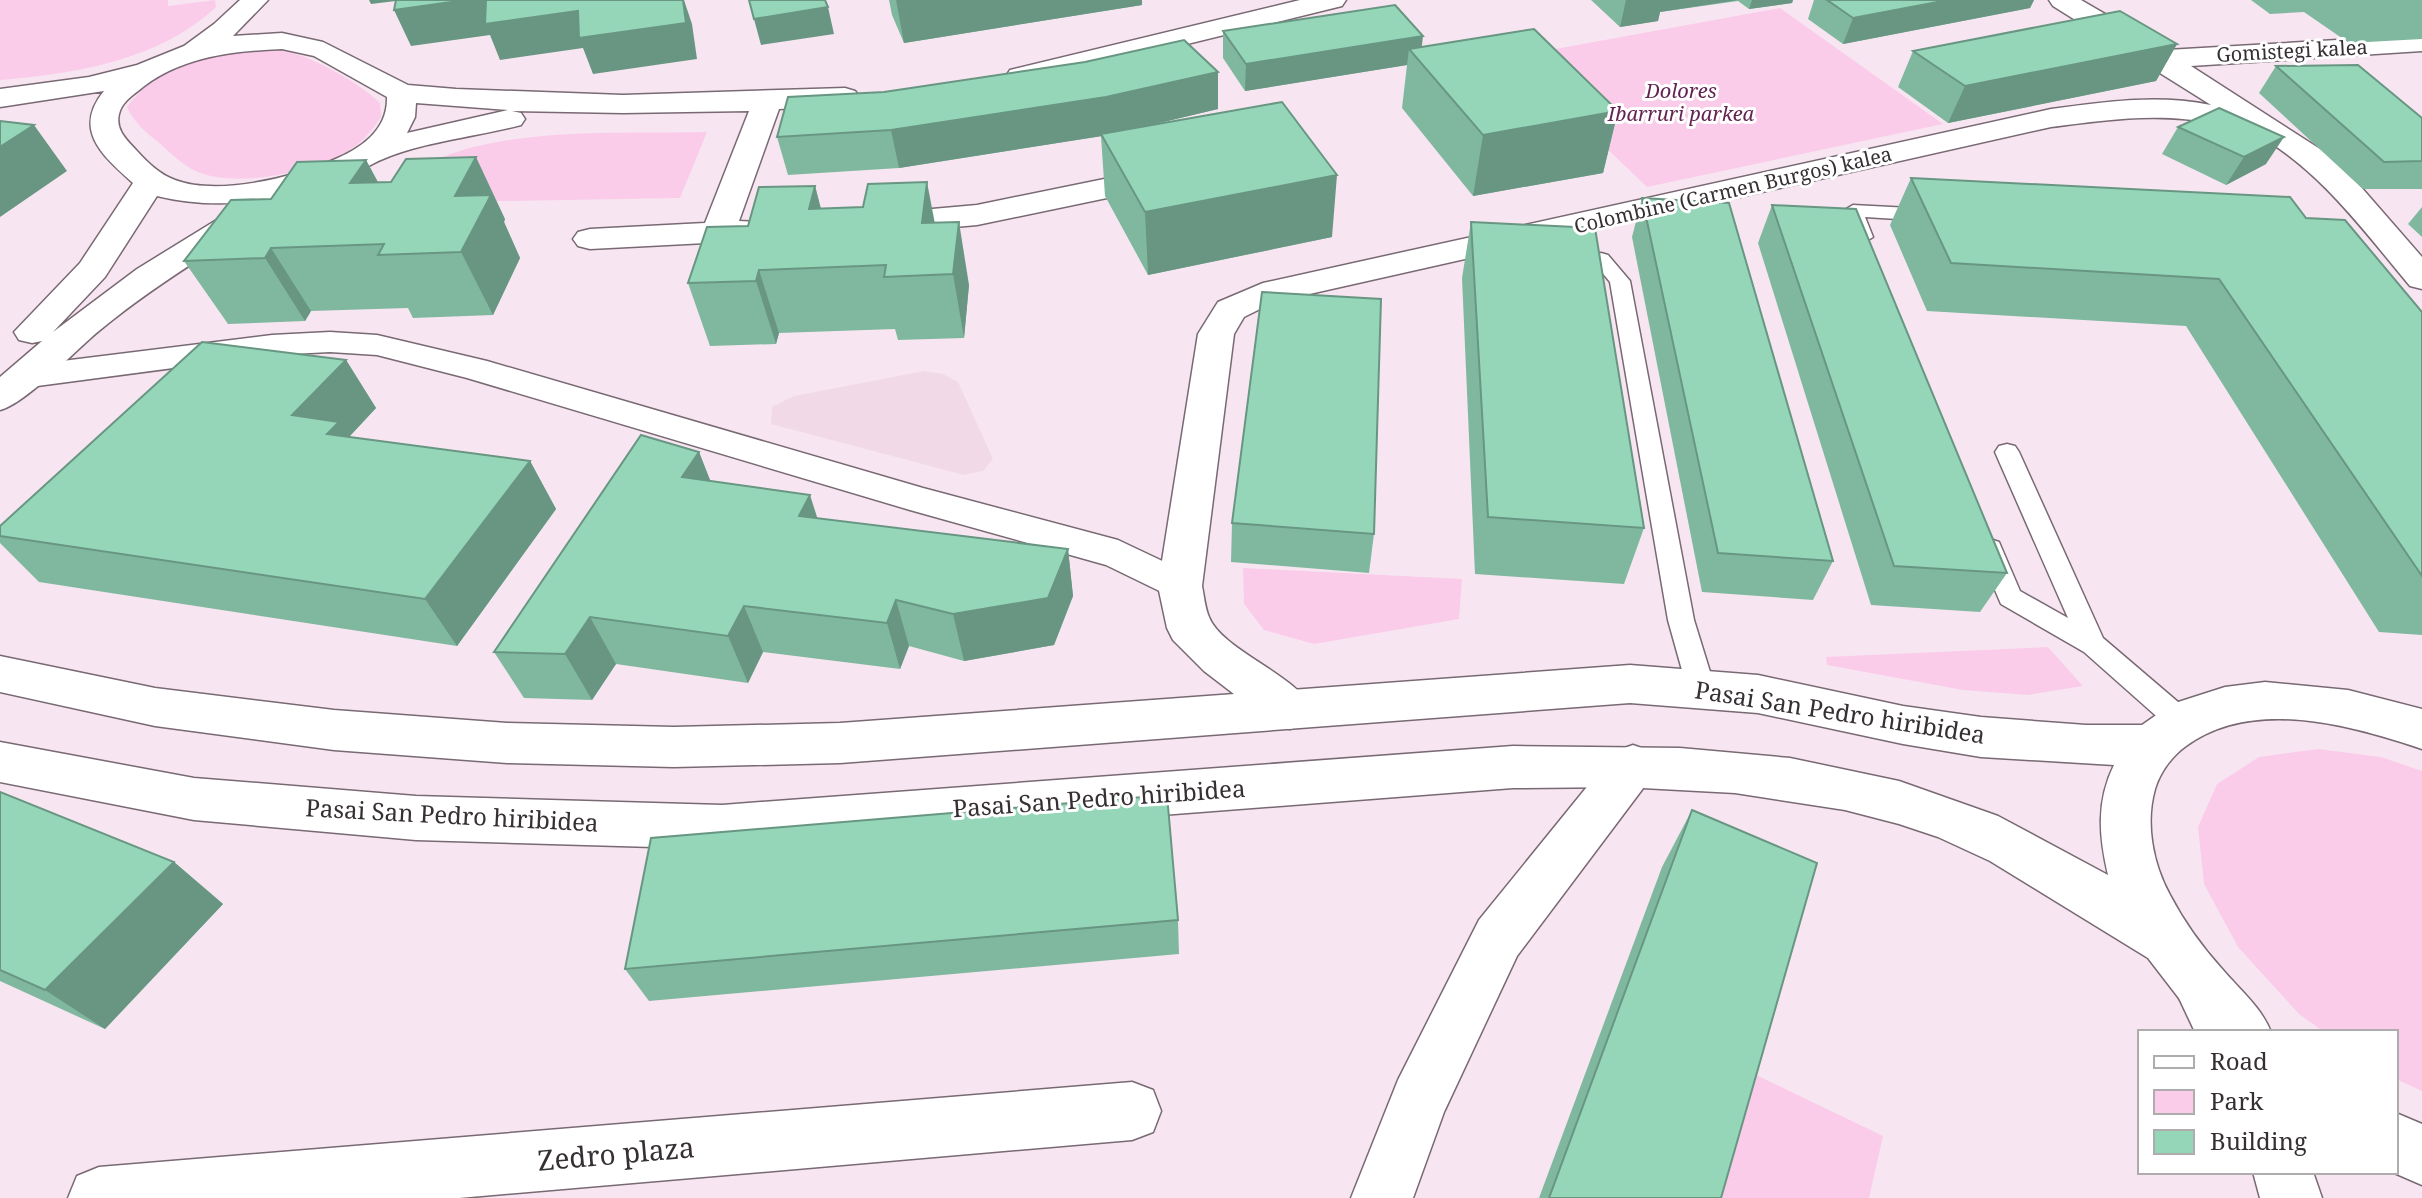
<svg xmlns="http://www.w3.org/2000/svg" width="2422" height="1198" font-family="'Noto Serif',serif">
  <rect width="100%" height="100%" fill="#f7e6f1"/>
  <path fill="#f1d9e8" d="M924,371L943,374L958,382L993,459L983,471L964,475L771,424L772,407L794,396Z"/>
  <g fill="#faccea">
    <path d="M0,0H168V6L215,0L216,7C160,60 75,74 0,80Z"/>
    <path d="M1780,8L1943,124L1647,187L1511,57Z"/>
    <path d="M253,49C263,50 275,49 285,51C313,57 360,83 380,103L381,117C374,127 367,137 357,145C323,171 239,189 198,172C183,166 171,153 159,143C146,132 134,123 127,107C157,66 204,55 253,49Z"/>
    <path d="M707,132L680,198L381,203C398,185 421,164 445,156C523,127 624,134 707,132Z"/>
    <path d="M1243,568L1462,579L1459,619L1314,644L1264,630L1244,604Z"/>
    <path d="M2048,647L2083,686L2028,695L1963,690L1827,665L1826,657Z"/>
    <path d="M2318,749L2381,757L2422,771V1091L2396,1079V1032H2324L2299,1014L2238,947L2204,884L2198,827L2217,784L2259,757Z"/>
    <path d="M1748,1071L1883,1136L1869,1198H1709Z"/>
  </g>
  <g fill="none" stroke-linecap="round" stroke-linejoin="round">
    <defs>
      <g id="service">
        <path d="M1853,205L1929,209L1939,215L1929,221L1865,217L1873,237L1863,243L1853,237L1843,211Z"/>
        <path d="M1601,253L1608,255L1630,281L1694,620L1715,688L1711,696L1701,699L1691,696L1687,688L1668,620L1610,282L1591,259Z"/>
        <path d="M2007,444L2015,446L2019,452L2103,638L2192,714L2196,722L2192,730L2182,733L2172,730L2084,652L2001,604L1977,548L1981,542L1990,539L1999,542L2020,591L2068,618L1995,452L1999,446Z"/>
      </g>
      <path id="pedestrian" d="M330,332L377,335L487,361L923,488L1118,540L1194,576L1200,586L1194,596L1180,601L1106,565L910,510L467,378L377,355L330,352L272,355L22,388L10,385L5,377L10,369L22,366L272,335Z"/>
      <g id="minor">
        <path d="M240,0H268L233,36L282,33L323,42L408,85L456,89L623,95L845,88L855,91L860,97L855,103L845,106L779,109L739,221L776,223L781,230L776,237L764,240L590,249L578,246L573,239L578,232L590,229L705,223L749,111L623,113L512,111L521,113L525,119L521,125C475,137 426,141 383,159C370,164 358,173 345,178C286,202 218,211 157,196L105,277L53,332L137,269L236,208L248,205L260,208L264,215L260,222C204,255 150,289 100,330C75,350 27,403 0,410V377L42,341L32,343L19,340L14,332L80,263L133,183C103,156 72,130 104,91L0,107V89L89,77L137,65L184,46L214,24ZM282,49L314,56L387,97C388,131 360,149 331,161C291,178 217,196 175,180C159,174 148,163 137,151C127,140 115,130 119,114C121,104 130,97 138,91C178,57 231,51 282,49ZM416,103L508,110L407,133L415,117Z"/>
        <path d="M1300,0H1346L1342,6L1020,85L1010,82L1006,76L1010,70Z"/>
        <path d="M2049,0H2081L2167,50L2422,35V51L2191,66L2323,151L2361,187L2422,257V289L2410,286C2363,230 2318,167 2252,132C2242,127 2228,126 2216,124C2160,112 2108,120 2051,127L1274,302L1244,317L1234,334L1202,586C1204,596 1205,608 1209,617C1222,650 1295,674 1314,710L1307,724L1290,729L1273,724L1204,671L1173,640L1167,628L1158,586L1198,334L1218,302L1263,283L2051,109C2105,102 2157,94 2211,105L2053,6Z"/>
        <path d="M1163,167L1174,170L1179,177L1174,184L977,225L876,234L864,231L859,224L864,217L876,214L977,205Z"/>
        <path d="M1633,745L1650,751L1657,765L1650,779L1517,956L1444,1112L1413,1198H1351L1398,1080L1479,920L1616,751Z"/>
        <path d="M1132,1082L1153,1090L1161,1111L1153,1132L1132,1140L459,1198H68L77,1176L99,1167Z"/>
      </g>
      <g id="secondary">
        <path d="M0,656L155,688L334,710L507,723L674,727L840,723L1630,665L1758,675L1903,706L1981,717L2086,725H2142L2172,704L2225,687L2265,682L2348,690L2422,709V749C2350,725 2253,697 2186,746C2172,756 2160,772 2155,789C2145,824 2153,864 2170,895C2184,922 2203,948 2223,970C2241,991 2261,1007 2271,1032H2205L2148,958L1990,861L1938,837L1899,824L1845,810L1735,793L1624,787L1513,788L722,849L416,840L194,820L0,782V742L194,778L416,796L722,805L1513,746L1680,748L1790,758L1899,781L1998,816L2108,875C2099,836 2096,802 2114,765L1981,757L1903,744L1758,713L1630,703L840,763L674,767L507,763L334,750L155,726L0,692Z"/>
        <path d="M2396,1113L2422,1124V1185L2392,1172H2396Z"/>
      </g>
      <g id="motorway">
        <path d="M2207,971L2227,979L2252,1032H2195L2179,998L2187,979Z"/>
        <path d="M2253,1172H2313L2322,1198H2260Z"/>
      </g>
    </defs>
    <use href="#service" stroke="#786973" stroke-width="3"/>
    <use href="#pedestrian" stroke="#786973" stroke-width="3"/>
    <use href="#minor" stroke="#786973" stroke-width="3"/>
    <use href="#secondary" stroke="#786973" stroke-width="3"/>
    <use href="#motorway" stroke="#786973" stroke-width="3"/>
    <use href="#service" fill="#fff" fill-rule="evenodd"/>
    <use href="#pedestrian" fill="#fff" fill-rule="evenodd"/>
    <use href="#minor" fill="#fff" fill-rule="evenodd"/>
    <use href="#secondary" fill="#fff" fill-rule="evenodd"/>
    <use href="#motorway" fill="#fff" fill-rule="evenodd"/>
  </g>
  <g fill="#80b89f">
    <path d="M889,0H1142V5L904,43L892,15Z"/>
    <path d="M1591,0H1793L1792,3L1749,9L1738,1L1660,12L1658,21L1620,27Z"/>
    <path d="M1814,0H2034L2030,8L1843,44L1808,19Z"/>
    <path d="M2251,0H2422V39L2349,43L2304,12L2270,14Z"/>
    <path d="M1223,31L1422,47L1618,111L1603,173L1473,196L1402,108L1407,65L1245,91L1223,58Z"/>
    <path d="M2177,44L2156,81L1948,123L1898,87L1913,51Z"/>
    <path d="M2276,66L2422,118V189H2363L2259,93Z"/>
    <path d="M1218,72V109L1138,128L1332,237L1148,275L1105,196L1101,136L899,168L788,175L777,137Z"/>
    <path d="M2178,127L2266,164L2226,185L2162,154Z"/>
    <path d="M366,160L378,182L505,219L504,222L520,258L493,315L413,318L408,308L311,311L305,321L228,324L184,261L271,199Z"/>
    <path d="M1911,178L2306,218L2422,312V635L2379,632L2186,326L1927,311L1890,225Z"/>
    <path d="M815,186L821,209L935,223L969,285L964,338L898,340L895,329L779,333L776,344L710,346L688,283L748,226Z"/>
    <path d="M1642,198L1833,561L1813,600L1702,592L1632,237Z"/>
    <path d="M1772,205L2007,573L1980,612L1871,605L1758,243Z"/>
    <path d="M2422,207V237L2408,224Z"/>
    <path d="M1471,222L1644,528L1624,584L1475,574L1462,278Z"/>
    <path d="M346,360L376,408L349,437L530,461L556,509L457,646L39,582L0,543V526Z"/>
    <path d="M699,452L710,481L817,518L1068,549L1073,596L1054,645L964,661L909,646L900,669L763,652L748,683L616,664L592,700L524,698L494,652Z"/>
    <path d="M1232,523L1374,534L1369,573L1231,562Z"/>
    <path d="M0,792L174,862L223,904L105,1029L0,981Z"/>
    <path d="M1692,810L1721,1198H1539L1662,867Z"/>
    <path d="M1178,920L1179,954L649,1001L625,969Z"/>
  </g>
  <g fill="#689682">
    <path d="M369,0H404L371,4Z"/>
    <path d="M466,0H487L578,11L684,0L692,24L697,59L593,74L583,48L500,60L490,35L411,46L394,10Z"/>
    <path d="M896,0H1142V5L904,43Z"/>
    <path d="M1626,0H1738L1660,12L1658,21L1620,27Z"/>
    <path d="M1752,0H1793L1792,3L1749,9Z"/>
    <path d="M1948,0H2034L2030,8L1843,44L1853,18Z"/>
    <path d="M828,7L834,34L761,45L754,19Z"/>
    <path d="M1423,36L1420,62L1409,49L1407,65L1245,91L1246,64Z"/>
    <path d="M2177,44L2156,81L1948,123L1965,86Z"/>
    <path d="M1218,72V109L1109,135L899,168L891,130Z"/>
    <path d="M1618,111L1603,173L1473,196L1483,135Z"/>
    <path d="M34,125L67,171L0,217V147Z"/>
    <path d="M2284,137L2266,164L2226,185L2244,157Z"/>
    <path d="M476,157L505,219L504,222L520,258L493,315L461,252L455,196Z"/>
    <path d="M366,160L399,222L350,183Z"/>
    <path d="M1337,175L1332,237L1148,275L1145,212Z"/>
    <path d="M927,182L939,245L922,223Z"/>
    <path d="M815,186L831,248L809,209Z"/>
    <path d="M959,222L969,285L964,338L953,274Z"/>
    <path d="M271,248L311,311L305,321L265,258Z"/>
    <path d="M759,270L779,333L776,344L756,281Z"/>
    <path d="M346,360L376,408L349,437L371,470L292,415Z"/>
    <path d="M699,452L718,500L682,477Z"/>
    <path d="M530,461L556,509L457,646L425,599Z"/>
    <path d="M810,495L825,542L799,516Z"/>
    <path d="M1068,549L1073,596L1054,645L964,661L953,614Z"/>
    <path d="M896,600L909,646L900,669L887,623Z"/>
    <path d="M744,606L763,652L748,683L728,636Z"/>
    <path d="M590,617L616,664L592,700L565,654Z"/>
    <path d="M174,862L223,904L105,1029L45,990Z"/>
  </g>
  <g fill="#95d6b9" stroke="#689682" stroke-width="2">
    <path d="M396,0H466L394,10Z"/>
    <path d="M486,0H683L686,23L579,38L578,11L485,24Z"/>
    <path d="M749,0H825L828,7L754,19Z"/>
    <path d="M1827,0H1948L1853,18Z"/>
    <path d="M1395,5L1423,36L1246,64L1223,31Z"/>
    <path d="M2120,11L2177,44L1965,86L1913,51Z"/>
    <path d="M1534,29L1618,111L1483,135L1409,49Z"/>
    <path d="M1184,40L1218,72L1106,97L891,130L777,137L788,97L884,92L1085,62Z"/>
    <path d="M2358,65L2422,118V161L2384,162L2276,66Z"/>
    <path d="M1282,102L1337,175L1145,212L1101,134Z"/>
    <path d="M2219,108L2284,137L2244,157L2178,127Z"/>
    <path d="M0,121L34,125L0,147Z"/>
    <path d="M476,157L455,196L491,195L461,252L378,255L384,244L271,248L265,258L184,261L231,200L271,199L297,162L366,160L350,183L391,182L406,159Z"/>
    <path d="M1911,178L2290,197L2306,218L2345,220L2422,312V576L2219,279L1951,263Z"/>
    <path d="M927,182L922,223L959,222L953,274L884,277L886,265L759,270L756,281L688,283L707,227L748,226L759,187L815,186L809,209L863,207L868,184Z"/>
    <path d="M1642,198L1729,203L1833,561L1718,553Z"/>
    <path d="M1772,205L1856,209L2007,573L1894,566Z"/>
    <path d="M1471,222L1595,228L1644,528L1488,517Z"/>
    <path d="M1262,292L1381,299L1374,534L1232,523Z"/>
    <path d="M202,342L346,360L292,415L339,422L327,434L530,461L425,599L0,536V526Z"/>
    <path d="M641,435L699,452L682,477L810,495L799,516L1068,549L1048,598L953,614L896,600L887,623L744,606L728,636L590,617L565,654L494,652Z"/>
    <path d="M0,792L174,862L45,990L0,970Z"/>
    <path d="M1167,795L1178,920L625,969L651,838Z"/>
    <path d="M1692,810L1817,863L1721,1198H1549Z"/>
  </g>
  <g text-anchor="middle" stroke-width="6" stroke-linejoin="round" paint-order="stroke">
    <g font-size="20" fill="#363034" stroke="#fff">
      <text transform="translate(2292 51) rotate(-3)" y="7">Gomistegi kalea</text>
      <text transform="translate(1733 190) rotate(-13)" y="7">Colombine (Carmen Burgos) kalea</text>
    </g>
    <g font-size="20" font-style="italic" fill="#632452" stroke="#fff">
      <text x="1681" y="98">Dolores<tspan x="1681" dy="23">Ibarruri parkea</tspan></text>
    </g>
    <g font-size="24" fill="#363034" stroke="#fff">
      <text transform="translate(1840 713) rotate(9)" y="8">Pasai San Pedro hiribidea</text>
      <text transform="translate(1099 799) rotate(-4)" y="8">Pasai San Pedro hiribidea</text>
      <text transform="translate(452 816) rotate(3)" y="8">Pasai San Pedro hiribidea</text>
    </g>
    <g font-size="28" fill="#363034" stroke="#fff">
      <text transform="translate(616 1154) rotate(-5)" y="10">Zedro plaza</text>
    </g>
  </g>
  <rect x="2138" y="1030" width="260" height="144" fill="#ffffff" stroke="#afacae" stroke-width="2"/>
  <rect x="2154" y="1056" width="40" height="12" fill="#ffffff" stroke="#afacae" stroke-width="2"/>
  <text x="2210" y="1070" font-size="24" fill="#363034">Road</text>
  <rect x="2154" y="1090" width="40" height="24" fill="#faccea" stroke="#afacae" stroke-width="2"/>
  <text x="2210" y="1110" font-size="24" fill="#363034">Park</text>
  <rect x="2154" y="1130" width="40" height="24" fill="#95d6b9" stroke="#afacae" stroke-width="2"/>
  <text x="2210" y="1150" font-size="24" fill="#363034">Building</text>
</svg>
